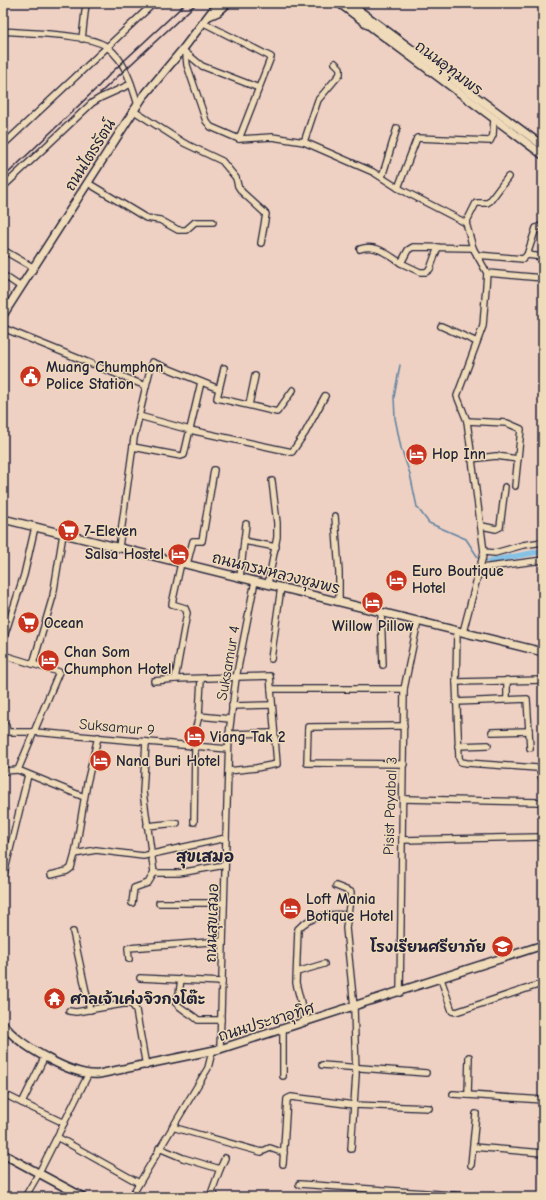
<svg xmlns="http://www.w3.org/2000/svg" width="546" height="1200" font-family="'Comic Neue','Playpen Sans Thai',sans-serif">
  <rect width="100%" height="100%" fill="#efd1c3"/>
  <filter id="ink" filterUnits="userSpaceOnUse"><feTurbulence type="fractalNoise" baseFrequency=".025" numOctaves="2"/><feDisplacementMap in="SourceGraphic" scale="8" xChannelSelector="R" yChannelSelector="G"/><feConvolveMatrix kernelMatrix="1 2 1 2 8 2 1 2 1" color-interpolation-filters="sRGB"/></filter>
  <g filter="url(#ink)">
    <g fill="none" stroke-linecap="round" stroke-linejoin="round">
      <g stroke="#5d82a1" stroke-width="1.5">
        <path d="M400,365L394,397L395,418L401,448L410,474L417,507L429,523L466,539L479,559"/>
        <path d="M483,560L490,561"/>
      </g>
      <path stroke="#85c2e5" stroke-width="5.5" d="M490,561L543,551"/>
      <defs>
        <g id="street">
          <path d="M204,23L271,57L239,139"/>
          <path d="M3,31C30,34 84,33 106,46C110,49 116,55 119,59C128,72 133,89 138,105"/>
          <path d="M82,39L86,3"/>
          <path d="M185,52L202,66L259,88"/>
          <path d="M186,54L187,65L206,121L211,127L239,139L272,137L304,142L373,172L398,188L466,223L473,248L487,273L483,326L457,396L467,421L484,552L463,632"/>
          <path d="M134,111L184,143L222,161L236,178L238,186L242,192L266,214L261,243"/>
          <path d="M304,142L318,100L340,74V68L335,63"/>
          <path d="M3,145L154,3"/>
          <path d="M382,177L397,128"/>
          <path d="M88,183L146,218L160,220L178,230H186L195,222H213"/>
          <path d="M3,187L92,103L100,98L131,84"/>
          <path d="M398,188L417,138L490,141L493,135L494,118"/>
          <path d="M466,223L476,203H487L490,201L508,177"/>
          <path d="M360,249C376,243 388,255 401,263L408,250L413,247L473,248"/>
          <path d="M3,250L34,268"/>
          <path d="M477,255L523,259L527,255L536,228L543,225"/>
          <path d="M527,255L543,257"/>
          <path d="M401,263L420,272H426L430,269L438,247"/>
          <path d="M487,273L543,278"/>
          <path d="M3,275L21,287"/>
          <path d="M441,326L477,342"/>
          <path d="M3,328L92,364"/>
          <path d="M99,367L146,386L134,438L119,547"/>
          <path d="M224,368L217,398L277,412L293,390"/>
          <path d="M146,386L152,362L219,389"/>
          <path d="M249,405L255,376"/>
          <path d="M139,416L190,430L292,452L305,433L325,396"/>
          <path d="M467,421L507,423L521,429L515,486"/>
          <path d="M133,447L181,456L184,455L201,382"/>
          <path d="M471,459L496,456L518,459"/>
          <path d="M335,516L339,573V602"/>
          <path d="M482,526L496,529L500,527L505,487"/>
          <path d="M244,541L276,547"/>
          <path d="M484,552L495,553L523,545L543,542"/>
          <path d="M187,564L193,541H202L214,470"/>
          <path d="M481,568L543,560"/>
          <path d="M240,577L246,524"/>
          <path d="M268,584L277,537V523L272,481"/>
          <path d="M381,612L383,665"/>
          <path d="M457,631L456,682L459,758L461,762L467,763L537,768L540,770L542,779"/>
          <path d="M3,640L24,575L35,527"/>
          <path d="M3,655L59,672L18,770L84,797"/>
          <path d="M271,659L281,587"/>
          <path d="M33,664L53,596L63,534"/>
          <path d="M175,679L187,613L185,608L172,604L181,563"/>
          <path d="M507,680V699"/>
          <path d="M154,681L175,679L270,676L277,764L256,768L228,771"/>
          <path d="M456,682L543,680"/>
          <path d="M271,689H404"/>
          <path d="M456,702L527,699L530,748"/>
          <path d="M232,706L272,705"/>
          <path d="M199,716L230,719"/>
          <path d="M3,724L6,726L7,732"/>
          <path d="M3,732H34L228,749"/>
          <path d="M492,732L529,731"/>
          <path d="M229,734L274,733"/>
          <path d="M191,746L199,716L201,679"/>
          <path d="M458,746L488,745"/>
          <path d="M404,764L307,763L308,727L404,726"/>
          <path d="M3,771L18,770"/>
          <path d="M404,799L539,802"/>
          <path d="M194,822L195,746"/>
          <path d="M147,826L177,823"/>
          <path d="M402,840L539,837"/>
          <path d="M75,854L96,850L143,856L226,838"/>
          <path d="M154,873H179L225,865"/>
          <path d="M51,875L67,871L71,868L75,854L87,783L98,737"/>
          <path d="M3,878L28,775"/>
          <path d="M336,886L351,892L346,928L354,1007L356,1075L351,1149"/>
          <path d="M132,903L134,888L148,883L154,873L143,792L146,742"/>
          <path d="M159,903H224"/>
          <path d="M73,932L90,1010"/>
          <path d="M129,959L128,948L223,941"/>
          <path d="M297,972L324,964"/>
          <path d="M140,978L222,982"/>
          <path d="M181,979L179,994L175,1002C179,1008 192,1014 198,1020H221"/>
          <path d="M441,979L452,1011L456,1012L541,984"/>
          <path d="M400,993L404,689L418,621"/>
          <path d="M69,1011L76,1012L123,1004H132L136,1010L146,1066"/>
          <path d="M306,1023L296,983L298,929C310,916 330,913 347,915"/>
          <path d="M220,1049L229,734L236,678L255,581"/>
          <path d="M45,1056L22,1103L64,1123"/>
          <path d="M322,1065L426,1073"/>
          <path d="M283,1076V1030"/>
          <path d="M453,1094L543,1100"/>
          <path d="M468,1095L469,1057"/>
          <path d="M10,1097L22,1103"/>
          <path d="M172,1127L261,1152L270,1148L284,1153"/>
          <path d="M57,1137L139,1183"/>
          <path d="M473,1147L543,1153"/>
          <path d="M159,1148L183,1158L220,1169L212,1191L216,1197"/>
          <path d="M283,1164L287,1099L291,1097L354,1105L429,1108"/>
          <path d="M471,1165L476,1114"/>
          <path d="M220,1169L225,1158"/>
          <path d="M299,1184L482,1197"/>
          <path d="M25,1197L39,1173L88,1075"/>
          <path d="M131,1197L208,1068L212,1052"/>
        </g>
        <g id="secondary">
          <path d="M339,3L543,155"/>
          <path d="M349,3L543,146"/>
          <path d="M209,16L218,12L228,3"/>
          <path d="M3,315L142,98L183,49L218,3"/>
          <path d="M3,519L543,652"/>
          <path d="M3,1024C18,1045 73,1077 99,1074L220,1049L543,945"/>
          <path d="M3,1154L83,1197"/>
        </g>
      </defs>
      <use href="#street" stroke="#22223b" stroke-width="8"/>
      <use href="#secondary" stroke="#22223b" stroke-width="10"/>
      <use href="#street" stroke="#efdab9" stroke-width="5.5"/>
      <use href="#secondary" stroke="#efdab9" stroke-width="7"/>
      <g stroke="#22223b" stroke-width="1.5">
        <path d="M100,93L197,3"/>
        <path d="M3,178L97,88L112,72L186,3"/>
      </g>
    </g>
  </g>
  <defs>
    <symbol id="civic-disc" viewBox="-11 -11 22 22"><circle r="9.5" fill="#c8321e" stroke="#efdab9"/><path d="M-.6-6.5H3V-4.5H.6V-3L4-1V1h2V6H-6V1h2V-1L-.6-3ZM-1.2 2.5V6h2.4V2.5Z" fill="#fff"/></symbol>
    <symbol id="hotel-disc" viewBox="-11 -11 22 22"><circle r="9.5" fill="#c8321e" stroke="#efdab9"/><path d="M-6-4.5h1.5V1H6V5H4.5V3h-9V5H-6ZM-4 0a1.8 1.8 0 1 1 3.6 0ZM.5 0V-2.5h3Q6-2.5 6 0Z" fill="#fff"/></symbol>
    <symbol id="supermarket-disc" viewBox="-11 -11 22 22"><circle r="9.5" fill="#c8321e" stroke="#efdab9"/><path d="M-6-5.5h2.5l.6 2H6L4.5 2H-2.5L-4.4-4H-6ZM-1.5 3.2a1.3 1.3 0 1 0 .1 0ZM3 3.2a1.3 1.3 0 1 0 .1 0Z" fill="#fff"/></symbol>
    <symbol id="school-disc" viewBox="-11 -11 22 22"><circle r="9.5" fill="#c8321e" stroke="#efdab9"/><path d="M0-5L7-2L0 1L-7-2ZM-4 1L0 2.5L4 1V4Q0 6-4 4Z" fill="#fff"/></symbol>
    <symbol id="temple-disc" viewBox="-11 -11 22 22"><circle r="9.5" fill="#c8321e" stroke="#efdab9"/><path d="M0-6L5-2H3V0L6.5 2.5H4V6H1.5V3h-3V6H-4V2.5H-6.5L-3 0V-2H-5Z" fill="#fff"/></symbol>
  </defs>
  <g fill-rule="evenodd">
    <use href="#civic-disc" x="18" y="364" width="25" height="25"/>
    <use href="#hotel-disc" x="404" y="442" width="25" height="25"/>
    <use href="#supermarket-disc" x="56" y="518" width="25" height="25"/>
    <use href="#hotel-disc" x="166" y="542" width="25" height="25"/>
    <use href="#hotel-disc" x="384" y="568" width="25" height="25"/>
    <use href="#hotel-disc" x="360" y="590" width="25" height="25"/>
    <use href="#supermarket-disc" x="16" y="610" width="25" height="25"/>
    <use href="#hotel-disc" x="36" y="648" width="25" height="25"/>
    <use href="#hotel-disc" x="182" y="724" width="25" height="25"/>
    <use href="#hotel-disc" x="88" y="748" width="25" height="25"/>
    <use href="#hotel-disc" x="278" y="896" width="25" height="25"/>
    <use href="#school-disc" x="490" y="934" width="25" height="25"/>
    <use href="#temple-disc" x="42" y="986" width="25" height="25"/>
  </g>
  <g text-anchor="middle" stroke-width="3" stroke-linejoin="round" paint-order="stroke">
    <g font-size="15" fill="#22223b" stroke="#efdab9">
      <text transform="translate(449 68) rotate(37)" y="5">ถนนอุทุมพร</text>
      <text transform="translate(90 155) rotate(-58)" y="5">ถนนไตรรัตน์</text>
      <text transform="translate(276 573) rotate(14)" y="5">ถนนกรมหลวงชุมพร</text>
      <text transform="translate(228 663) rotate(-80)" y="5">Suksamur 4</text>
      <text transform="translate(117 727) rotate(5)" y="5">Suksamur 9</text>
      <text transform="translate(390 806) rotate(-88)" y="5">Pisist Payabal 3</text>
      <text transform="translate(212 923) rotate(-88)" y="5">ถนนสุขเสมอ</text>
      <text transform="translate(266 1022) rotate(-17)" y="5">ถนนประชาอุทิศ</text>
    </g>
    <g font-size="15" font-weight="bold" fill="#22223b" stroke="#efdab9" text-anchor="start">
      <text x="46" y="372">Muang Chumphon<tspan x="46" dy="17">Police Station</tspan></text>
      <text x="432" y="459">Hop Inn</text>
      <text x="84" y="536">7-Eleven</text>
      <text x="164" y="559" text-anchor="end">Salsa Hostel</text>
      <text x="412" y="576">Euro Boutique<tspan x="412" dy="17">Hotel</tspan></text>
      <text x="44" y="628">Ocean</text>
      <text x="373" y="631" text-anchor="middle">Willow Pillow</text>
      <text x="64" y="657">Chan Som<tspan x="64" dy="17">Chumphon Hotel</tspan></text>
      <text x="210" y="742">Viang Tak 2</text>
      <text x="116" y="766">Nana Buri Hotel</text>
      <text x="306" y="904">Loft Mania<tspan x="306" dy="17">Botique Hotel</tspan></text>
      <text x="486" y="952" text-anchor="end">โรงเรียนศรียาภัย</text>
      <text x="70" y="1004">ศาลเจ้าเค่งจิวกงโต๊ะ</text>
    </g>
    <g font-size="16" font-weight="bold" fill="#22223b" stroke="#efdab9">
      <text x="205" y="862">สุขเสมอ</text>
    </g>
  </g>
  <rect width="546" height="1200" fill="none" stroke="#efdab9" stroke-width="16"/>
  <rect x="8" y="8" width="530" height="1184" fill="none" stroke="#22223b" stroke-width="1.5" filter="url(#ink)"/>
</svg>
